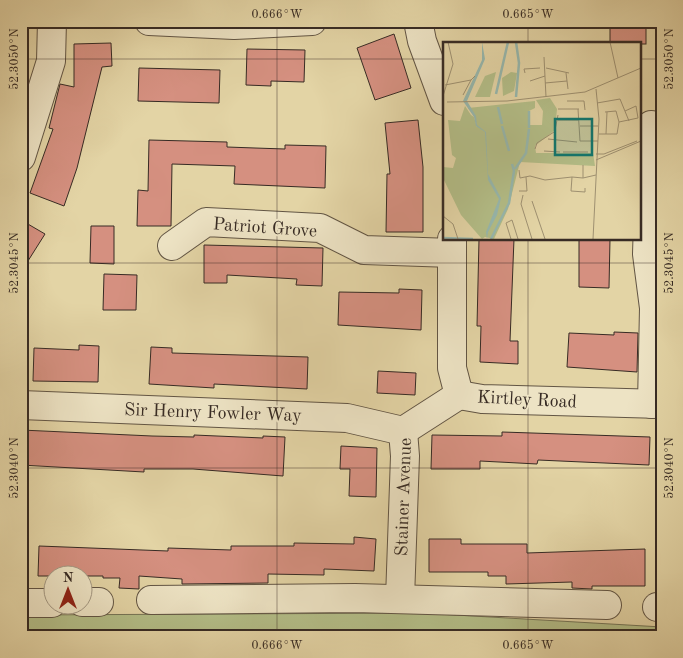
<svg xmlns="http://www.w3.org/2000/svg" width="683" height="658" font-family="'Old Standard TT',serif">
  <rect width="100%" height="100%" fill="#e3d4a5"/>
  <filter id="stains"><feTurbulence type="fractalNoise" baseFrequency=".004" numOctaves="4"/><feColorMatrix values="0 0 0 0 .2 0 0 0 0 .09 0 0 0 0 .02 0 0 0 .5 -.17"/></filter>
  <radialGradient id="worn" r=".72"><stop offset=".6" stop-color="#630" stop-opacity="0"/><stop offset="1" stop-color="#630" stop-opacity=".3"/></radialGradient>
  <g fill="#b3bd87" stroke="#757456">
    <path d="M21,21H29L21,108Z"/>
    <path d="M421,613L662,627V637H21V615Z"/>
  </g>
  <g fill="#d59080" stroke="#372b24">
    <rect x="610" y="21" width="36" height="23"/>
    <path d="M394,34L411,88L375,100L357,48Z"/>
    <path d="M111,43L112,66L102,67L77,168L64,206L30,193L53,129L49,128L60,84L74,87V44Z"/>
    <path d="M247,49L305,50L304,82L271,81V86L246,85Z"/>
    <path d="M139,68L220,70L219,103L138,101Z"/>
    <path d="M418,120L423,167V232H386L387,174H390L385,123Z"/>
    <path d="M149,140L227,142V147L255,148L285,149V145L326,146L325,188L234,184L235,166L172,164L171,226H137L138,190L148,191Z"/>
    <path d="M21,220L45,234L21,272Z"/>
    <path d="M91,226H114V264L90,263Z"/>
    <path d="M479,239H514L510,341H518V364L480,362L481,326H477Z"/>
    <path d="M579,239H610L609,288L579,287Z"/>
    <path d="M204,245L323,248L322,286L296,285L297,279L227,275V283H204Z"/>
    <path d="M104,274L137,275L136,310H103Z"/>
    <path d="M399,289L422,290L421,330L338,325L339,292L399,293Z"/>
    <path d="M614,332L638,333L637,372L567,367L569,333L614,335Z"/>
    <path d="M79,345L99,346L98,382L33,381L34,348L79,350Z"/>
    <path d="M151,347L172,348V353L308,357L307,389L214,384V388L149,384Z"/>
    <path d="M378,371L416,373L415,395L377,393Z"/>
    <path d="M21,430L152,436L194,437V435L263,438V436L285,437L283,476L193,469H144V472L21,465Z"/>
    <path d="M502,432L650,437L649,465L538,460L537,464L480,461V469H431L432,435L502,436Z"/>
    <path d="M341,446L377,448L376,497L349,496L350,469H340Z"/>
    <path d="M354,537L376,539L374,571L324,569V575L268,574V583L182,584V579L139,576V589L119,588L120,578H103V576H38L39,546L168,551V548L231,550V546H294V543L354,544Z"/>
    <path d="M429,539H461V544H527V553L645,549V586H592V589L572,588V582L506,584V576H488V572H429Z"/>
  </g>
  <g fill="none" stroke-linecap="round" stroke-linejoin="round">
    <defs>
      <g id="minor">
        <path d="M149,21L234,25L312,21"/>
        <path d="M418,21L422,41L444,101"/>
        <path d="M651,125L647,254L654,308L652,404"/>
        <path d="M21,157L51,61L52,21"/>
        <path d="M452,239V368L459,395"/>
        <path d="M172,246L206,222L320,228L364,250L452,253"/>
        <path d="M459,395L482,399L662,404"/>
        <path d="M21,405L347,418L403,431"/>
        <path d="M403,431L459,395"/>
        <path d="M400,599L405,456L403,431"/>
        <path d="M151,600L355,598L607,605"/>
        <path d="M82,602H99"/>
        <path d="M21,603H52"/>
        <path d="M657,607H662"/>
      </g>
    </defs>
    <use href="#minor" stroke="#625544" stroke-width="30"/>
    <use href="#minor" stroke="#ede3c4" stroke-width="28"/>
  </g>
  <path fill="none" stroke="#372b24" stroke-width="1" stroke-opacity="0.45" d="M27,21V637M277,21V637M528,21V44M21,59H444M639,59H662M528,239V637M21,263H662M21,468H662"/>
  <g text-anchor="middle" stroke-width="4" stroke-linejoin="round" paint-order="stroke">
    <g font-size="18" fill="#372b24" stroke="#ede3c4">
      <text transform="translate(265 227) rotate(4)" y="6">Patriot Grove</text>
      <text transform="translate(527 399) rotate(3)" y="6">Kirtley Road</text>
      <text transform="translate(213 412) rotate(2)" y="6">Sir Henry Fowler Way</text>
      <text transform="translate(403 497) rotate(-88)" y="6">Stainer Avenue</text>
    </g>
  </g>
  <g transform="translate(443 42)">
    <rect width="198" height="198" fill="#e3d4a5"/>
    <path d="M53,30L47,55H32L42,34ZM68,30L74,31L71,49L60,54L59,36ZM107,56L114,67L112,88L92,104L93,111H150L152,124L77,120L65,167L51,197L42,195L39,197L18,173L0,136V125L10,126L13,116L9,113L5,78L17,79L22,64L28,73L31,75L34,85L32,75L25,66L92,59V66L86,69V83H99L100,69L93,58Z" fill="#b3bd87"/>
    <path d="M39,0L42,17L24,59L33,74L34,83L43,90L45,132L58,156L54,173L45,190L44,197L43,190L56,157L45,138L42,90L33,84L31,75L20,59L39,18Z" fill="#96b7ad"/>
    <path fill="none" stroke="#96b7ad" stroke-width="2.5" d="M53,52L65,0M73,55L76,21L73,0M55,65L59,82M86,69V86M59,84L66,109M72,127L83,111L86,87M0,196L30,197M48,197L66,161L71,129L69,122"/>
    <path fill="none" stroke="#9e9071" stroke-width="1" d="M167,0L175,36M101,15L103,55M103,26L126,31M82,31L81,27L97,26M123,31L125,47M87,39L102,34M102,41L124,39M2,43L28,38L32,34M20,53L28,38M0,54L10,22L5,0M124,59H141L142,68M4,60L64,59L142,50L198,26M154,61L177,57L186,79M115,67H136M135,67L137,99M162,70L173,69L176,80M115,78H135M137,84H155M112,88L115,73M156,92H174L176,80L195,76L193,64L182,69M163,92L164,70M105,97L134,100M137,99H155M92,107L94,101L111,90M101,109L117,110M120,110H145M153,112H161L194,99M153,118L198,99M140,123V136L153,133M76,128L77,136L87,134L102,138L129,135M140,136L129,135L128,149L142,150V146M76,149H84L83,135M80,153L78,162L89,197M89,159L102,197M0,174L10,182L15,197M68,197L63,181L69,178L75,197M150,197L156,77L153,47"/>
    <path fill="#0f766e" fill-opacity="0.15" stroke="#0f766e" stroke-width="2.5" d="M112,77H149V113H112Z"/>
    <rect width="198" height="198" fill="none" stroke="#372b24" stroke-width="2.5"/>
  </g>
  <rect width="683" height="658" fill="none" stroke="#e3d4a5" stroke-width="55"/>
  <g transform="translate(68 590)"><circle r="24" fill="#ede3c4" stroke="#a49984"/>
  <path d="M0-4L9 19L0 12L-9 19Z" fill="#8f2418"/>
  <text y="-8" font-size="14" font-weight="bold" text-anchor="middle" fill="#372b24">N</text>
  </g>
  <rect x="28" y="28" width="628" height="602" fill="none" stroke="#372b24" stroke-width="2"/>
  <g font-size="12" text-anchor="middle" fill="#372b24">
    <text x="277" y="18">0.666°W</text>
    <text x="528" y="18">0.665°W</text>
    <text transform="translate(14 59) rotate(-90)" y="4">52.3050°N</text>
    <text transform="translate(669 59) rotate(-90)" y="4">52.3050°N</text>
    <text transform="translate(14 263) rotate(-90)" y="4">52.3045°N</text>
    <text transform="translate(669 263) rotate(-90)" y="4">52.3045°N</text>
    <text transform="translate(14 468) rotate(-90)" y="4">52.3040°N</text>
    <text transform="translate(669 468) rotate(-90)" y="4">52.3040°N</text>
    <text x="277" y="649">0.666°W</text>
    <text x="528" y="649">0.665°W</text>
  </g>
  <rect width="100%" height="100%" filter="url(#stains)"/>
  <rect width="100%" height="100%" fill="url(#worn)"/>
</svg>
